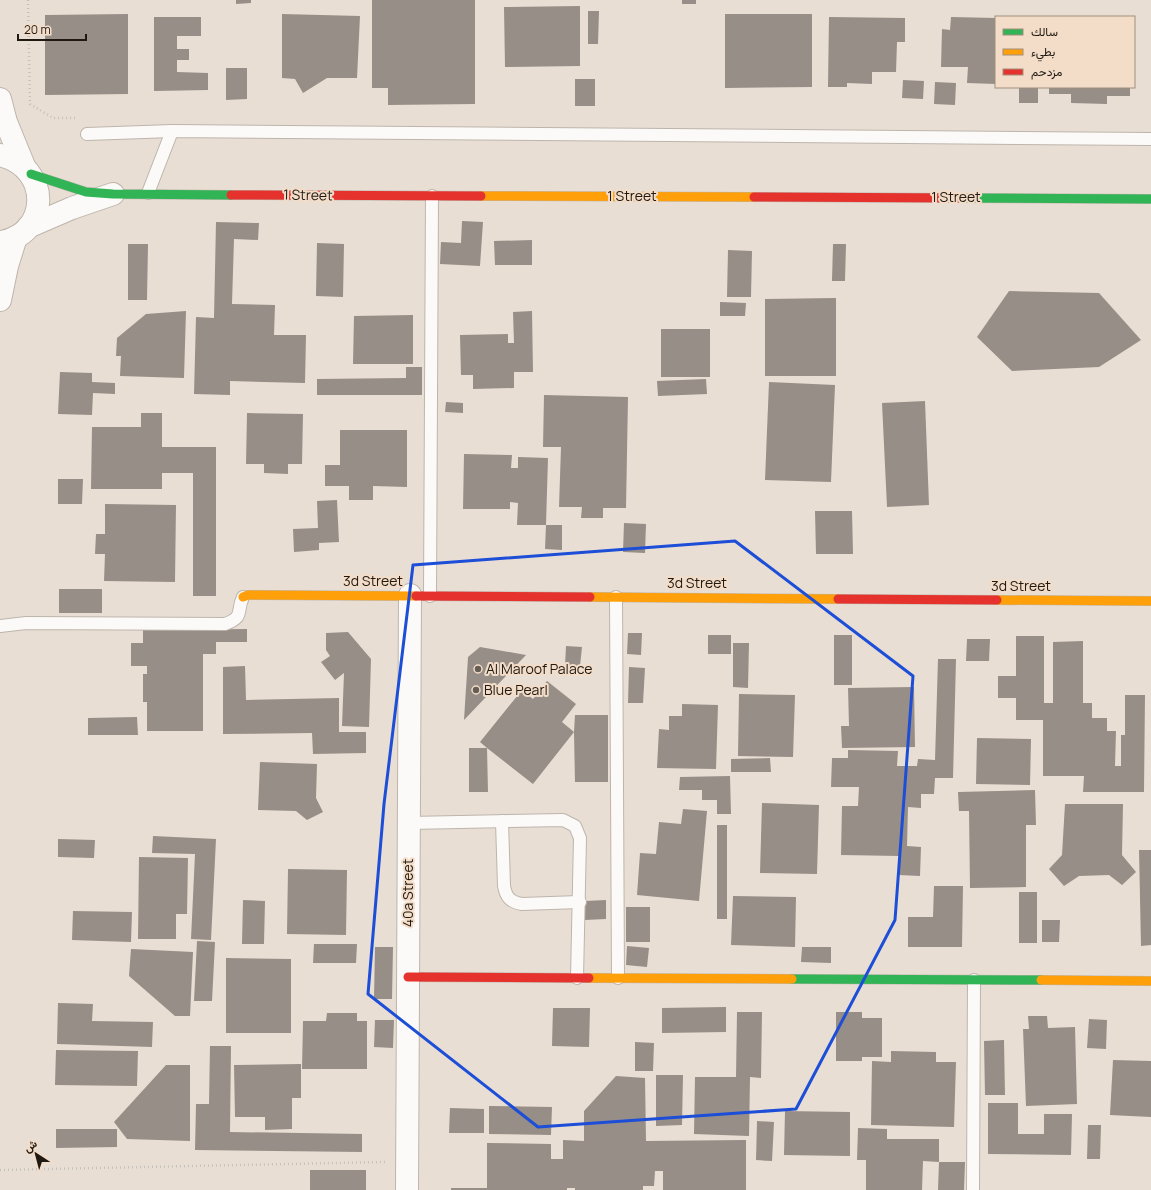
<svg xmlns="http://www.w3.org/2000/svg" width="1151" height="1190" font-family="Manrope,Vazirmatn,sans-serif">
  <rect width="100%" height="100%" fill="#e9ded3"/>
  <g fill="#978e87">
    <path d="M236,0H251V3L236,4Z"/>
    <path d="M372,0H475V104L388,105V88H372Z"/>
    <rect x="682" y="0" width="14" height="4"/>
    <path d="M580,6V66L505,67L504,7Z"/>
    <path d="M588,11H599L598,44H588Z"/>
    <path d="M128,14V94L45,95V15Z"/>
    <path d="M282,14L360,16L357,78H327L303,93L295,79L282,78Z"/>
    <path d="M725,14H812V87L725,88Z"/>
    <path d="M154,17H201V36H177V49H189V60H177V72L208,73V90L154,91Z"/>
    <path d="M829,17L905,18V42H897L896,72H872V84L847,83V87H828Z"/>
    <path d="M951,17L996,18V84L967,83L968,67H941L942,29L950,30Z"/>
    <path d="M226,68H247V99L226,100Z"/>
    <rect x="575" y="79" width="20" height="27"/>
    <path d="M903,80L924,81L923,99L902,98Z"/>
    <path d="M935,82L956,83L955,105L934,104Z"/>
    <rect x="1019" y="87" width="19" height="16"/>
    <path d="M1049,87H1130V96H1107V104L1071,103V94H1049Z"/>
    <path d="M462,221L483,222L480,266L440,264L441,242L461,243Z"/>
    <path d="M216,222L259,223L258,240L234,239L232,304L275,305L274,335H306L305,383L230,381V395L194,394L196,317L214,318Z"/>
    <path d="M532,240V265H495L494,241Z"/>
    <path d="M317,243L344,244L343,297L316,296Z"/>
    <path d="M128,244H148L147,300H128Z"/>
    <path d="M833,244H846L845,281H832Z"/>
    <path d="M728,250L752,251L751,297H727Z"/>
    <path d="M1009,291L1099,293L1141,340L1099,367L1012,371L977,337Z"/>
    <path d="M836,298V376H765V299Z"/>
    <path d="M720,302L746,303L745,316H720Z"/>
    <path d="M186,311L184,378L120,376L121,356H116L117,338L146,314Z"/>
    <path d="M532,311L533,372H514V388L473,389V375H461L460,335L508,334V343H514L513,312Z"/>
    <path d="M413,315V364H353L354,316Z"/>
    <rect x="661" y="329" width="49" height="48"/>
    <path d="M406,367H422V395H317V379L406,378Z"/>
    <path d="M60,372L92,373V382L115,383V394L93,393L92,415L58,414Z"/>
    <path d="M706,379L707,394L658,396L657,381Z"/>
    <path d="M769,382L835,385L831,482L765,480Z"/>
    <path d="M544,395L628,397L626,508H603V518H581L582,507H559L561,447H543Z"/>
    <path d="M925,401L929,505L887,507L882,403Z"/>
    <path d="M446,402L463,403V413L445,412Z"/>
    <path d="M141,413H162V447H216V596H193V473H162V489H91L92,427H141Z"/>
    <path d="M247,413L303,414L302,464H288V474L264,473V464H246Z"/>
    <path d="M340,430H407V487L373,486V500H349V486H325V465H340Z"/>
    <path d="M464,454L512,455L511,468H518V457L548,458L546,525H562V550L545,549L546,525H517L518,503L510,502V509H463Z"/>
    <path d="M58,479H83L82,504H58Z"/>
    <path d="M337,500L339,542L319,543V550L294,552L293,529L318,528L317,501Z"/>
    <path d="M105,504L176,505L175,582L104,581L105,554H95L96,534H105Z"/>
    <path d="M815,511H852L853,554H816Z"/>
    <path d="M624,523L646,524L645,553L623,552Z"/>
    <rect x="59" y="589" width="43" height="24"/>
    <path d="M247,629V642H216V654H203V731H147V702H143V674H147V666H131V643H143V630Z"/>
    <path d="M348,632L371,659L369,727L342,726L344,673L335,680L321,662L330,656L326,650V633Z"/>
    <path d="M628,633H642L641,655L627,654Z"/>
    <rect x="708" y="635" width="23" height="19"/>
    <rect x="834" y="635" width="18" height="50"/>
    <path d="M1016,636H1044V703H1053V642L1083,641V703H1092V718H1107V731H1116L1115,766H1121V735H1125V695H1145L1144,792H1083L1084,776H1043V720H1016V698H998V676H1016Z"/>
    <path d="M967,639H990L989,661H966Z"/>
    <path d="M733,643H749L748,688L733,687Z"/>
    <path d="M566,646L582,647L580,666H565Z"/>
    <path d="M480,647L526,655L464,720L468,657Z"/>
    <path d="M938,659H956L953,778H935L934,794H921V808L908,807L907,846L921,847L920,876L899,875L900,856L841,855L842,806H858L859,787H831L832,758H848V750L898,751L897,766H917L918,759L935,760Z"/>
    <path d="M245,666L246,700L339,698V732H366V753L313,754L312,733L223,734V667Z"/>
    <path d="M629,667L645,668L643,703H628Z"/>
    <path d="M547,681L576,704L562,722L574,732L575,715H608V782H575L574,732L533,784L487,748L488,792H469V748H487L480,742L522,690L533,699Z"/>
    <path d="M914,687L915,747L842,748L841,726H849L848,688Z"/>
    <path d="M739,694L795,695L793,757L738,756Z"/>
    <path d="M682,704L718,705L716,769L657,768L659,729L669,730V716H682Z"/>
    <path d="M137,717L138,735H88V718Z"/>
    <path d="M977,738L1031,739L1030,785L976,784Z"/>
    <path d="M770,758L771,772H731V759Z"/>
    <path d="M260,762L317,764L316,798L323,812L307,820L296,811L258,810Z"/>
    <path d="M730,776L731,814H717V800H702V790H679L680,777Z"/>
    <path d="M1035,790L1036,825H1026V887L970,888L969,811H959L958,792Z"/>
    <path d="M762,803L819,805L817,874L760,873Z"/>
    <path d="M1065,804H1123L1122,855L1136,872L1122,885L1109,875L1079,876L1064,886L1049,869L1062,855Z"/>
    <path d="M683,809L707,811L699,901L637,895L640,853L656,854L659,822L681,824Z"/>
    <rect x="717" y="825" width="10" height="94"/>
    <path d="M153,836L216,839L211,940L191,939L195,854L152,853Z"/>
    <path d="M58,839L95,840L94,858L58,857Z"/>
    <path d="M1139,850H1151V945L1141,946Z"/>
    <path d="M139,857L188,858L187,914H176V939H138Z"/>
    <path d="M288,869L347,870L346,935L287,934Z"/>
    <path d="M934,886H963L962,947H908V917H933Z"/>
    <rect x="1019" y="892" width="18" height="51"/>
    <path d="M733,896L796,897L795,947L731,945Z"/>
    <path d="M243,900L265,901L264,944H242Z"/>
    <path d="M606,900V919L585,920V901Z"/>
    <rect x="626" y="907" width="24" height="35"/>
    <path d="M73,911L132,912L131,942L72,940Z"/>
    <path d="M1042,920H1060L1059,942H1042Z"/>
    <path d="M197,941L215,942L212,1001H194Z"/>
    <path d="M314,944H357L356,963H313Z"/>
    <path d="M627,946L649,948L647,967L626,965Z"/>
    <path d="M375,947H393L392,999H374Z"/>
    <path d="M802,947H831V963L801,962Z"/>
    <path d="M131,949L193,952L190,1016H175L129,976Z"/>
    <path d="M226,958L291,959V1033H226Z"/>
    <path d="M58,1003L93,1004L92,1021L153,1022L152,1047L57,1044Z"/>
    <path d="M726,1007V1032L662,1033V1008Z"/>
    <path d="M553,1008H590L589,1047L552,1046Z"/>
    <path d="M737,1012H762L761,1078L750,1077L749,1136L694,1134L695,1077H736Z"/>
    <path d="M836,1012H862V1018H882V1057H862V1061H836Z"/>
    <path d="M327,1013H357V1021H367V1069H302L303,1021H326Z"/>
    <path d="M1028,1016H1047L1048,1028L1075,1027L1077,1104L1026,1106L1023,1029H1029Z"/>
    <path d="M1089,1019L1107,1020L1106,1049L1087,1048Z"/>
    <path d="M375,1020H394L393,1048L374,1047Z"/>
    <path d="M1004,1040L1005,1095H985L984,1041Z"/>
    <path d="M635,1042L654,1043L653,1071H635Z"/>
    <path d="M210,1046H231L230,1132L362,1134V1152L195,1150L196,1104H209Z"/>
    <path d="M56,1050L138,1051L137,1086L55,1085Z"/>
    <path d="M891,1051L936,1052V1062H956L954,1127L871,1125L872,1061L891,1062Z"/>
    <path d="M1113,1060L1151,1061V1117L1110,1115Z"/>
    <path d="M301,1064V1098H292V1129L265,1130V1117H235L234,1065Z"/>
    <path d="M166,1065H190V1141L127,1139L114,1122Z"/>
    <path d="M656,1075H683L682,1125L656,1126Z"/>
    <path d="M616,1076L645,1078L646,1141L746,1140V1190H663V1171H655L654,1186H643V1190H575V1188H567V1190H451V1188H487V1143L551,1144V1159H563V1140L584,1141V1111Z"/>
    <path d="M988,1103H1018V1134H1044V1114H1072L1071,1155L988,1154Z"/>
    <path d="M489,1106L552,1107L551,1135L489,1134Z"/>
    <path d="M450,1108L484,1109V1133H449Z"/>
    <path d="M785,1111L850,1112V1156L784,1155Z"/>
    <path d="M757,1121L774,1122L772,1161L756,1160Z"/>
    <path d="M1088,1125H1101L1100,1159H1087Z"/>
    <path d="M858,1128L887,1129V1139H939V1162L923,1161L922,1190H866V1160H857Z"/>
    <path d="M56,1129H117V1147L56,1148Z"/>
    <path d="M939,1162H965L964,1190H938Z"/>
    <rect x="310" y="1170" width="56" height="20"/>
  </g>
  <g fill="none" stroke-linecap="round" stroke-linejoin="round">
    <defs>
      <g id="lane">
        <path d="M87,134L172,131L1151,139"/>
        <path d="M148,193L172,131"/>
        <path d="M430,596L432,196"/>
        <path d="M616,597L618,978"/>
        <path d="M0,626L26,623L225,624C245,617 236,611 243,597"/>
        <path d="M502,821L504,886C506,897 510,902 522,904L580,902"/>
        <path d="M409,823L563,820L575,826L580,838L577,978"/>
        <path d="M973,1190L974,980"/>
      </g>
      <g id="street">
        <path d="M0,99L6,122L24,166"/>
        <path d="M0,155C53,168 49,236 0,242"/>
        <path d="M28,227L72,208L113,194"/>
        <path d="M0,300L7,266L16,237"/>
        <path d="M407,1190L410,595"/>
      </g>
      <g id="fast">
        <path d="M31,174L86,192L113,194L231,195"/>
        <path d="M962,198L1151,199"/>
        <path d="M792,979L1041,980"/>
      </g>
      <g id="slow">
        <path d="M481,196L754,197"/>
        <path d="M243,597L248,595L416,596"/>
        <path d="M590,597L838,599"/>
        <path d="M997,600L1151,601"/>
        <path d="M589,978L792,979"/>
        <path d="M1041,980L1151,981"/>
      </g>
      <g id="jam">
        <path d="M231,195L481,196"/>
        <path d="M754,197L962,198"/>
        <path d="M416,596L590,597"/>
        <path d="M838,599L997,600"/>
        <path d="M408,977L589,978"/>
      </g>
    </defs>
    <use href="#lane" stroke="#bdb5ac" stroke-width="14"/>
    <use href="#street" stroke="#bdb5ac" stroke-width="24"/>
    <use href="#fast" stroke="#bdb5ac" stroke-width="10"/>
    <use href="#slow" stroke="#bdb5ac" stroke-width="10"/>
    <use href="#jam" stroke="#bdb5ac" stroke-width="10"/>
    <g stroke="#c5c1bd" stroke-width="2.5" stroke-dasharray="1 3" stroke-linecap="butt">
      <path d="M28,0L30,104L53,118H78"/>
      <path d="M0,1170L385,1162"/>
    </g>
    <use href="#lane" stroke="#fcfaf8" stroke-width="12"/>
    <use href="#street" stroke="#fcfaf8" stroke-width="22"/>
    <use href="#fast" stroke="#30b455" stroke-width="9"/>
    <use href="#slow" stroke="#ff9f0a" stroke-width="9"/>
    <use href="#jam" stroke="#e5322d" stroke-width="9"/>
  </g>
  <path fill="none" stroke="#1d4ed8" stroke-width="3" stroke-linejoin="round" d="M735,541L913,676L895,920L796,1109L538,1127L368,994L384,804L413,565Z"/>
  <g fill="#665e55" stroke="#f3ddc9" stroke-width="1.5">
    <circle cx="478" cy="669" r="4"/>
    <circle cx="476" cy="690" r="4"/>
  </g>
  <g text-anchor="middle" stroke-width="4" stroke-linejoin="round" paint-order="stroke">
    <g font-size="14" fill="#201911" stroke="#f3ddc9">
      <text transform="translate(308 195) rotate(1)" y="5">1 Street</text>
      <text x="632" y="201">1 Street</text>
      <text x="956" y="202">1 Street</text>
      <text x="373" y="586">3d Street</text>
      <text x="697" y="588">3d Street</text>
      <text x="1021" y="591">3d Street</text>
      <text transform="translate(408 893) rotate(-90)" y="5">40a Street</text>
    </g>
    <g font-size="14" fill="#201911" stroke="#f3ddc9" text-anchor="start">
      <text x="486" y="674">Al Maroof Palace</text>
      <text x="484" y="695">Blue Pearl</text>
    </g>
  </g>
  <rect x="995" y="16" width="140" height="72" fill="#f3ddc9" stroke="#9f8f7f"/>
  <rect x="1003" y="29" width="20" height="6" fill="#30b455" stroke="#9f8f7f"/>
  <text x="1031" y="36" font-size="12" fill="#201911">سالك</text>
  <rect x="1003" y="49" width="20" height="6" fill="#ff9f0a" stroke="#9f8f7f"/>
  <text x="1031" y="56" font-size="12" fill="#201911">بطيء</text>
  <rect x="1003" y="69" width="20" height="6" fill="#e5322d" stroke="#9f8f7f"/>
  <text x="1031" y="76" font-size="12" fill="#201911">مزدحم</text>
  <g transform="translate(36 1154) rotate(324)" stroke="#f3ddc9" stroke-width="3" paint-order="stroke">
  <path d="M0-3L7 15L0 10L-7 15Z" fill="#201911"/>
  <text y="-6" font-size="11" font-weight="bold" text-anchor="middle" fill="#201911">ش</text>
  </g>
  <path d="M18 34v6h68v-6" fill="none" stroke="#201911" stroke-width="2"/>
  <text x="24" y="34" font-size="12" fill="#201911" stroke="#f3ddc9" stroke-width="3" paint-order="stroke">20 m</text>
</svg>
